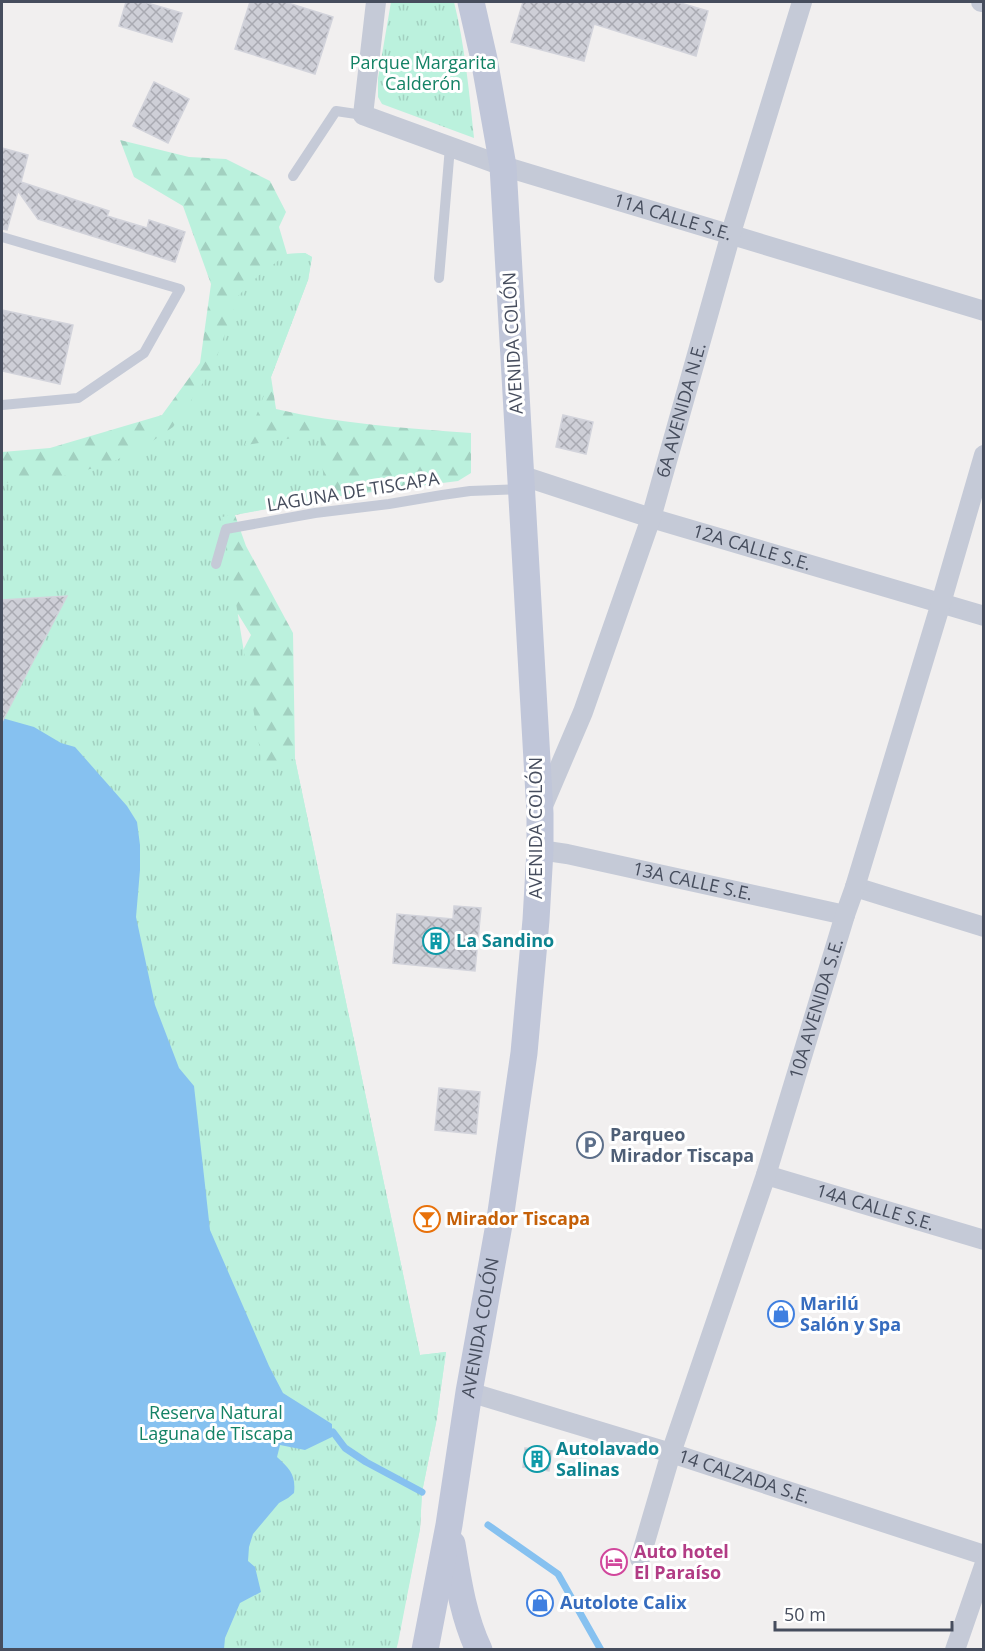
<svg xmlns="http://www.w3.org/2000/svg" width="985" height="1651" font-family="'Open Sans',sans-serif">
  <defs>
    <pattern id="forest-firs" width="22" height="20" patternUnits="userSpaceOnUse" patternTransform="scale(1.5)"><rect width="22" height="20" fill="#bbf1dd"/><path d="M5 1l3.5 6h-7zM16 11l3.5 6h-7z" fill="#a2d0c0"/></pattern>
    <pattern id="park-tufts" width="24" height="20" patternUnits="userSpaceOnUse" patternTransform="scale(1.5)"><rect width="24" height="20" fill="#bbf1dd"/><path d="M3 7l-1-3M5 7V3M7 7l1-3M15 17l-1-3M17 17v-4M19 17l1-3" fill="none" stroke="#a2d0c0"/></pattern>
    <pattern id="building-cross-hatch" width="8" height="8" patternUnits="userSpaceOnUse" patternTransform="scale(1.5)"><rect width="8" height="8" fill="#cecfd7"/><path d="M0 0l8 8M0 8l8-8" fill="none" stroke="#a9aab2"/></pattern>
  </defs>
  <rect width="100%" height="100%" fill="#f1efef"/>
  <path fill="url(#forest-firs)" d="M120,140L189,157L226,159L270,181L286,212L279,227L287,254L305,253L312,257L308,280L271,377L276,409C340,424 405,428 471,433V473L458,481L325,498L235,515L246,546L293,633L295,759L420,1355L446,1352L436,1423L422,1492L420,1529L396,1649L228,679L251,635L238,614L2,600V452L50,448L162,415L200,363L211,284L183,206L134,177Z"/>
  <g fill="url(#park-tufts)">
    <path d="M391,2H454C465,46 469,92 474,138L382,104L378,97V78Z"/>
    <path d="M305,253L312,257L308,280L245,445L320,434L325,498L222,517L262,763L295,759L420,1355L446,1352L436,1423L422,1492L420,1529L398,1643L396,1650H2V483L52,479L109,464L154,440L173,427L213,368L238,296L258,276L287,254Z"/>
  </g>
  <path fill="#86c1f0" d="M2,718L34,727L61,743L75,747L127,806L137,822L140,845V870L136,917L155,1005L179,1068L194,1086L210,1230L269,1366L283,1393L332,1424V1437L305,1450L280,1445L277,1457C290,1469 296,1475 294,1493L288,1498L279,1503L253,1534L249,1547L248,1561L255,1567L261,1592L240,1603L225,1638L224,1649H2Z"/>
  <g fill="none" stroke-linecap="round" stroke-linejoin="round">
    <g stroke="#86c1f0" stroke-width="7">
      <path d="M333,1432L345,1448L366,1462L422,1492"/>
      <path d="M488,1525L558,1574L601,1650"/>
    </g>
  </g>
  <g fill="url(#building-cross-hatch)" stroke="#d2d3db" stroke-width="1.5">
    <path d="M126,2H144L182,13L172,42L119,26Z"/>
    <path d="M250,2H285L333,17L315,74L235,49Z"/>
    <path d="M523,2H677L708,11L696,56L594,24L584,61L511,42Z"/>
    <path d="M154,82L189,99L168,143L133,126Z"/>
    <path d="M2,148L28,155L21,182L109,211L107,216L147,228L149,220L185,232L175,262L38,219L18,191L7,230L2,229Z"/>
    <path d="M2,310L73,325L60,384L2,371Z"/>
    <path d="M563,415L593,422L586,454L556,447Z"/>
    <path d="M67,596L30,667L2,722V600Z"/>
    <path d="M454,906L481,908L475,971L393,963L397,914L453,919Z"/>
    <path d="M439,1088L480,1092L476,1134L435,1130Z"/>
    <path d="M525,1448L552,1451L549,1471L523,1467Z"/>
  </g>
  <g fill="none" stroke-linecap="round" stroke-linejoin="round">
    <g stroke="#c5cad7" stroke-width="10">
      <path d="M293,176L336,111L363,115"/>
      <path d="M2,237L180,289L144,353L78,398L2,405"/>
      <path d="M439,278L450,147"/>
      <path d="M216,564L226,529L315,513L389,504L442,495L470,491L521,489"/>
    </g>
    <g stroke="#c5cad7" stroke-width="20">
      <path id="s1" d="M376,2L363,115L503,166L984,311"/>
      <path d="M981,2H984"/>
      <path id="s2" d="M520,475L651,518L984,616"/>
      <path id="s3" d="M542,808L583,712L651,518L734,223L802,2"/>
      <path id="s4" d="M540,850L567,854L845,915"/>
      <path d="M855,887L984,927"/>
      <path id="s5" d="M766,1175L984,1240"/>
      <path id="s6" d="M469,1392L671,1453L984,1555"/>
      <path id="s7" d="M640,1559L671,1453L766,1175L845,915L855,887L941,603L984,455"/>
      <path d="M955,1650L984,1566"/>
    </g>
    <g stroke="#c0c6d9" stroke-width="27">
      <path d="M452,1544C458,1580 463,1616 479,1650"/>
      <path id="s8" d="M425,1650L449,1525L469,1392L500,1219L524,1053L536,920L540,850V813L503,166L484,59L471,2"/>
    </g>
  </g>
  <defs>
    <symbol id="building-ring" viewBox="-11 -11 22 22"><circle r="9.5" fill="#fff" stroke="#0f9aa8" stroke-width="1.5"/><path d="M-4-6H4V6H1V3H-1V6H-4ZM-2.5-4.3h1.7v1.8h-1.7ZM.8-4.3h1.7v1.8H.8ZM-2.5-1h1.7V.8h-1.7ZM.8-1h1.7V.8H.8Z" fill="#0f9aa8"/></symbol>
    <symbol id="parking-ring" viewBox="-11 -11 22 22"><circle r="9.5" fill="#fff" stroke="#5c6f8a" stroke-width="1.5"/><path d="M-3.5-5.5H1a3.5 3.5 0 0 1 0 7H-1V5.5H-3.5ZM-1-3.4V-.6H.8a1.4 1.4 0 0 0 0-2.8Z" fill="#5c6f8a"/></symbol>
    <symbol id="bar-ring" viewBox="-11 -11 22 22"><circle r="9.5" fill="#fff" stroke="#e8710a" stroke-width="1.5"/><path d="M-6-5H6L.8 .8V4.5H3.5V6h-7V4.5H-.8V.8Z" fill="#e8710a"/></symbol>
    <symbol id="shop-ring" viewBox="-11 -11 22 22"><circle r="9.5" fill="#fff" stroke="#3f7fe0" stroke-width="1.5"/><path d="M-5-2.5h2.3a2.7 3.5 0 0 1 5.4 0H5L5.5 6h-11ZM-1.5-2.5h3a1.5 2.3 0 0 0-3 0Z" fill="#3f7fe0"/></symbol>
    <symbol id="hotel-ring" viewBox="-11 -11 22 22"><circle r="9.5" fill="#fff" stroke="#d1479c" stroke-width="1.5"/><path d="M-6-4.5h1.5V1H6V5H4.5V3h-9V5H-6ZM-4 0a1.8 1.8 0 1 1 3.6 0ZM.5 0V-2.5h3Q6-2.5 6 0Z" fill="#d1479c"/></symbol>
  </defs>
  <g fill-rule="evenodd">
    <use href="#building-ring" x="421" y="926" width="30" height="30"/>
    <use href="#parking-ring" x="575" y="1130" width="30" height="30"/>
    <use href="#bar-ring" x="412" y="1204" width="30" height="30"/>
    <use href="#shop-ring" x="766" y="1299" width="30" height="30"/>
    <use href="#building-ring" x="522" y="1444" width="30" height="30"/>
    <use href="#hotel-ring" x="599" y="1547" width="30" height="30"/>
    <use href="#shop-ring" x="525" y="1588" width="30" height="30"/>
  </g>
  <g text-anchor="middle" stroke-width="6" stroke-linejoin="round" paint-order="stroke">
    <g font-size="18" fill="#138265" stroke="#fff">
      <text x="423" y="69">Parque Margarita<tspan x="423" dy="21">Calderón</tspan></text>
      <text x="216" y="1419">Reserva Natural<tspan x="216" dy="21">Laguna de Tiscapa</tspan></text>
    </g>
    <g font-size="18" fill="#464d5d" stroke="#fff">
      <text dy="6" stroke="none"><textPath href="#s1" startOffset="440">11A CALLE S.E.</textPath></text>
      <text transform="translate(513 343) rotate(-93)" y="6">AVENIDA COLÓN</text>
      <text dy="6" stroke="none"><textPath href="#s3" startOffset="422">6A AVENIDA N.E.</textPath></text>
      <text transform="translate(353 492) rotate(-9)" y="6">LAGUNA DE TISCAPA</text>
      <text dy="6" stroke="none"><textPath href="#s2" startOffset="243">12A CALLE S.E.</textPath></text>
      <text transform="translate(536 828) rotate(-90)" y="6">AVENIDA COLÓN</text>
      <text dy="6" stroke="none"><textPath href="#s4" startOffset="156">13A CALLE S.E.</textPath></text>
      <text dy="6" stroke="none"><textPath href="#s7" startOffset="578">10A AVENIDA S.E.</textPath></text>
      <text dy="6" stroke="none"><textPath href="#s5" startOffset="114">14A CALLE S.E.</textPath></text>
      <text dy="6" stroke="none"><textPath href="#s8" startOffset="327">AVENIDA COLÓN</textPath></text>
      <text dy="6" stroke="none"><textPath href="#s6" startOffset="288">14 CALZADA S.E.</textPath></text>
    </g>
    <g font-size="18" font-weight="bold" fill="#0d838f" stroke="#fff" text-anchor="start">
      <text x="456" y="947">La Sandino</text>
      <text x="556" y="1455">Autolavado<tspan x="556" dy="21">Salinas</tspan></text>
    </g>
    <g font-size="18" font-weight="bold" fill="#4e5e75" stroke="#fff" text-anchor="start">
      <text x="610" y="1141">Parqueo<tspan x="610" dy="21">Mirador Tiscapa</tspan></text>
    </g>
    <g font-size="18" font-weight="bold" fill="#c56008" stroke="#fff" text-anchor="start">
      <text x="446" y="1225">Mirador Tiscapa</text>
    </g>
    <g font-size="18" font-weight="bold" fill="#366cbe" stroke="#fff" text-anchor="start">
      <text x="800" y="1310">Marilú<tspan x="800" dy="21">Salón y Spa</tspan></text>
      <text x="560" y="1609">Autolote Calix</text>
    </g>
    <g font-size="18" font-weight="bold" fill="#b23c85" stroke="#fff" text-anchor="start">
      <text x="634" y="1558">Auto hotel<tspan x="634" dy="21">El Paraíso</tspan></text>
    </g>
  </g>
  <rect width="985" height="1651" fill="none" stroke="#464d5d" stroke-width="6"/>
  <path d="M775 1621v9h177v-9" fill="none" stroke="#464d5d" stroke-width="3"/>
  <text x="784" y="1621" font-size="18" fill="#464d5d" stroke="#ffffff" stroke-width="4.5" paint-order="stroke">50 m</text>
</svg>
